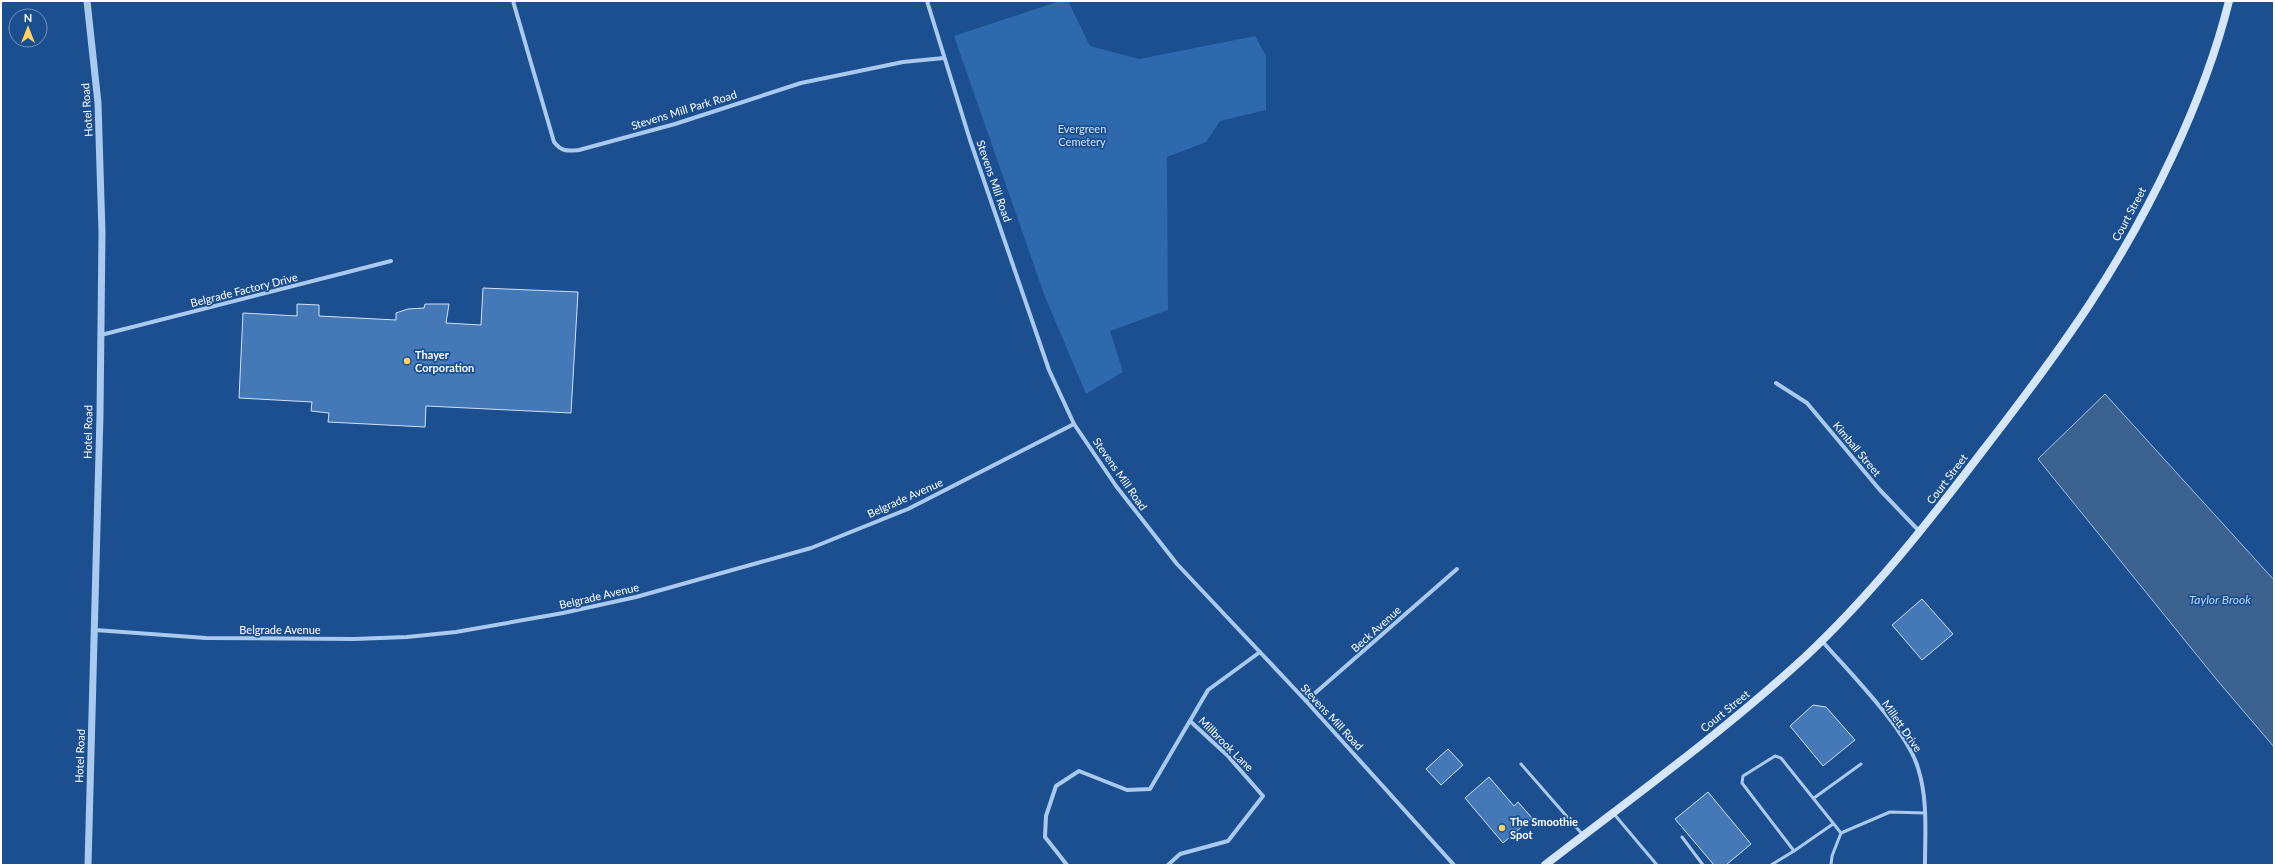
<svg xmlns="http://www.w3.org/2000/svg" width="2275" height="866" font-family="Lato,sans-serif">
  <rect width="100%" height="100%" fill="#1b4f8f"/>
  <path fill="#2e69ad" d="M1060,1H1068L1090,46L1139,59L1255,36L1266,56V110L1220,121L1206,142L1167,157L1168,310L1110,331L1123,372L1086,394L1044,294L954,36Z"/>
  <path fill="#3c6290" stroke="#9cc4f0" d="M2105,394L2274,580V747L2217,680L2038,459Z"/>
  <g fill="#4478b7" stroke="#cfe3fa">
    <path d="M483,288L578,292L571,413L426,406L425,427L328,422L329,413L311,411L312,402L239,398L243,313L297,316V304L319,305V316L396,320V313L408,309L424,308L425,304H449L446,323L481,325Z"/>
    <path d="M1922,599L1953,634L1922,660L1892,625Z"/>
    <path d="M1813,705L1826,707L1855,740L1823,766L1790,726Z"/>
    <path d="M1448,749L1463,765L1441,785L1426,769Z"/>
    <path d="M1489,777L1514,806L1518,802L1532,818L1503,843L1465,798Z"/>
    <path d="M1708,792L1751,844L1726,865H1714L1675,819Z"/>
  </g>
  <g fill="none" stroke-linecap="round" stroke-linejoin="round">
    <g stroke="#a9c9ee" stroke-width="3">
      <path d="M1521,764L1583,835"/>
      <path d="M1814,798L1861,764"/>
      <path d="M1614,814L1657,865"/>
      <path d="M1682,837L1703,865"/>
      <path d="M1794,851L1833,824"/>
      <path d="M1771,865L1794,851L1742,783L1743,776L1775,756L1781,758L1841,833"/>
      <path d="M1831,865L1832,856L1841,833L1890,812L1924,813"/>
    </g>
    <g stroke="#a9c9ee" stroke-width="4">
      <path d="M513,1L554,142C562,152 567,151 579,150L675,124L801,83L903,62L944,58"/>
      <path d="M927,1L970,140L1049,370L1074,424L1116,486L1177,564L1306,701L1454,865"/>
      <path d="M101,335L391,261"/>
      <path d="M1776,383L1807,403L1879,489L1920,532"/>
      <path d="M95,630L206,638L354,639L407,637L456,632L563,613L636,597L811,548L908,509L1074,424"/>
      <path d="M1822,641C1849,672 1907,730 1918,768C1928,799 1925,833 1925,865"/>
      <path d="M1306,701L1457,569"/>
      <path d="M1067,865L1045,837L1046,816L1056,786L1079,771L1127,790L1150,789L1208,690L1260,652"/>
      <path d="M1168,865L1180,854L1228,841L1263,796L1227,755L1190,721"/>
    </g>
    <path stroke="#a9c9ee" stroke-width="7" d="M87,1L98,103L102,233L100,415L88,865"/>
    <path stroke="#d6e6fa" stroke-width="8" d="M1545,865C1633,797 1723,732 1805,657C1871,595 1927,524 1981,453C2019,404 2057,354 2091,302C2148,215 2204,102 2229,1"/>
  </g>
  <g fill="#ffd166" stroke="#1b4f8f" stroke-width="1.5">
    <circle cx="407" cy="361" r="4"/>
    <circle cx="1502" cy="828" r="4"/>
  </g>
  <g text-anchor="middle" stroke-width="3.5" stroke-linejoin="round" paint-order="stroke">
    <g font-size="11" fill="#fff" stroke="#1b4f8f">
      <text transform="translate(87 110) rotate(-94)" y="4">Hotel Road</text>
      <text transform="translate(684 110) rotate(-17)" y="4">Stevens Mill Park Road</text>
      <text transform="translate(994 181) rotate(71)" y="4">Stevens Mill Road</text>
      <text transform="translate(2129 214) rotate(-62)" y="4">Court Street</text>
      <text transform="translate(244 290) rotate(-14)" y="4">Belgrade Factory Drive</text>
      <text transform="translate(88 432) rotate(-89)" y="4">Hotel Road</text>
      <text transform="translate(1857 449) rotate(50)" y="4">Kimball Street</text>
      <text transform="translate(1120 474) rotate(55)" y="4">Stevens Mill Road</text>
      <text transform="translate(1947 479) rotate(-53)" y="4">Court Street</text>
      <text transform="translate(905 498) rotate(-24)" y="4">Belgrade Avenue</text>
      <text transform="translate(599 596) rotate(-13)" y="4">Belgrade Avenue</text>
      <text transform="translate(1376 629) rotate(-42)" y="4">Beck Avenue</text>
      <text x="280" y="634">Belgrade Avenue</text>
      <text transform="translate(1725 711) rotate(-39)" y="4">Court Street</text>
      <text transform="translate(1332 717) rotate(47)" y="4">Stevens Mill Road</text>
      <text transform="translate(1902 726) rotate(55)" y="4">Millett Drive</text>
      <text transform="translate(1226 744) rotate(45)" y="4">Millbrook Lane</text>
      <text transform="translate(80 756) rotate(-88)" y="4">Hotel Road</text>
    </g>
    <g font-size="11" fill="#cfe3fa" stroke="#1b4f8f">
      <text x="1082" y="133">Evergreen<tspan x="1082" dy="13">Cemetery</tspan></text>
    </g>
    <g font-size="11" font-weight="bold" fill="#fff" stroke="#1b4f8f" text-anchor="start">
      <text x="415" y="359">Thayer<tspan x="415" dy="13">Corporation</tspan></text>
      <text x="1510" y="826">The Smoothie<tspan x="1510" dy="13">Spot</tspan></text>
    </g>
    <g font-size="12" font-style="italic" fill="#b5d3f5" stroke="#1b4f8f">
      <text x="2220" y="604">Taylor Brook</text>
    </g>
  </g>
  <rect width="2275" height="866" fill="none" stroke="#ffffff" stroke-width="4"/>
  <g transform="translate(28 28)"><circle r="19" fill="#1b4f8f" stroke="#7695bc"/>
  <path d="M0-3L7 15L0 10L-7 15Z" fill="#ffd166"/>
  <text y="-6" font-size="11" font-weight="bold" text-anchor="middle" fill="#ffffff">N</text>
  </g>
</svg>
